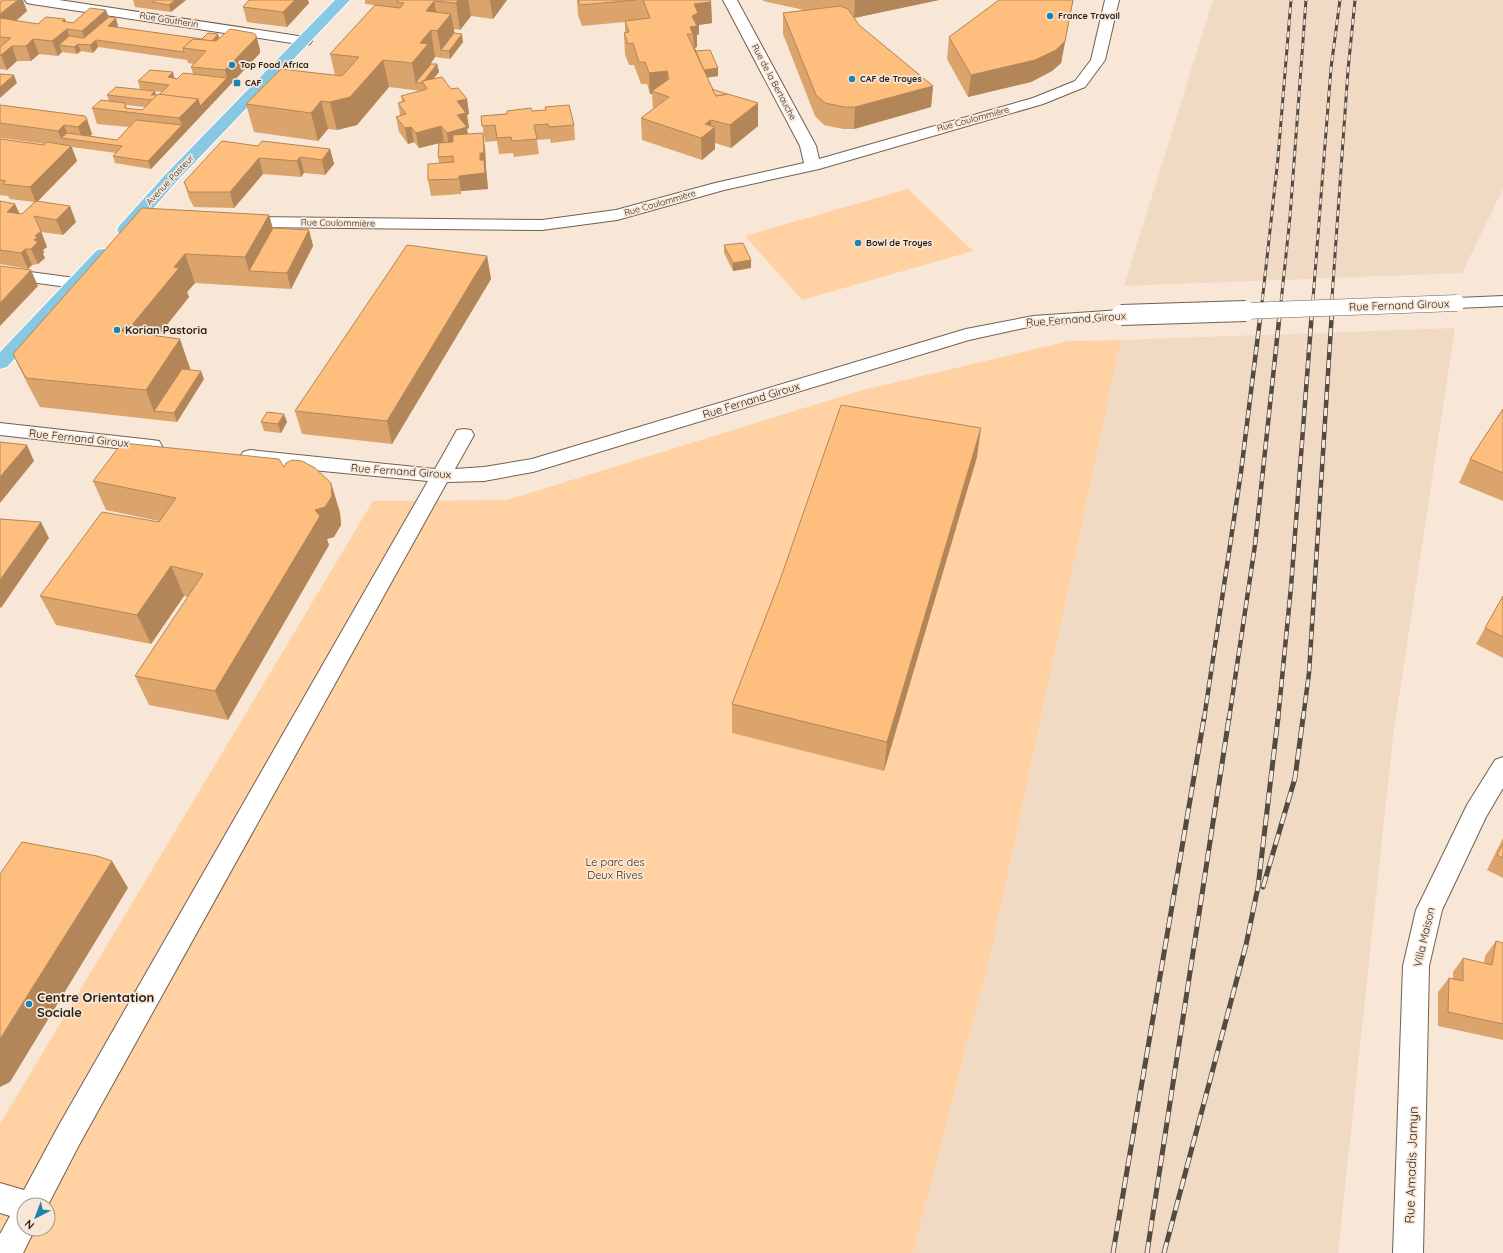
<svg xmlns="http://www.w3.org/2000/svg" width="1503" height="1253" font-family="Quicksand,sans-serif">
  <rect width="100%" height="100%" fill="#f8e7d6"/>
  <g fill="#f1dac4">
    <path d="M1213,0H1503V189L1462,273L1124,286Z"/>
    <path d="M1455,328L1393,737L1338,1253H913L993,944L1121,340Z"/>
  </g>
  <g fill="#ffd1a3" fill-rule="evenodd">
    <path d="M908,189L973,251L802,300L745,236Z"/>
    <path d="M1121,340L993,944L913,1253H0V1124L373,501L507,500L859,391L1069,341ZM24,1205H48V1229H24Z"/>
  </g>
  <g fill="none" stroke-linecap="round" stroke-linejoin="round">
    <defs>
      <g id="minor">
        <path d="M25,0H59L305,37L310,38L312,41L310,44L305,45L32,4L27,3Z"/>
        <path d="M723,0H737L816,146L819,159L1033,98L1075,81L1091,60L1105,0H1119L1105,60L1085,87L1043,104L819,169L724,190L617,220L542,230L242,227L236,226L234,222L236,218L242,217L542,220L616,210L715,183L804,163L800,146Z"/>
        <path d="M0,268L75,278L81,279L84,283L81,287L75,288L0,278Z"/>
        <path d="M1503,296V306L1457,308L1451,307L1448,303L1451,299L1457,298Z"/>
        <path d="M1121,310L1127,311L1130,315L1127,319L1033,326L969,340L533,472L484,481L447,482L79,1145L48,1205H24V1229H35L23,1253H0V1234L10,1216L0,1213V1183L24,1190L59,1125L428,481L250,464L243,462L240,457L243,452L250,450L435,469L457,430L464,429L471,430L474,435L455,469L484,467L532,459L966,329L1033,316Z"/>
        <path d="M0,423L152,440L159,441L162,446L159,451L152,452L0,435Z"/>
        <path d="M1503,757V788L1486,817L1442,910L1429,966L1423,1253H1393L1403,966L1416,910L1420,902L1467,805L1495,760Z"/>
      </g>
      <g id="major">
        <path d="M335,0H350L176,182L131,234L125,235L119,234L117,230L119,226L164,176Z"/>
        <path d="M103,249L109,250L111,254L109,258L7,367L0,369V352L97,250Z"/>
      </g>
    </defs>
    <use href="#minor" stroke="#706152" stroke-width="2"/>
    <use href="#major" stroke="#fff" stroke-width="2"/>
    <use href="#minor" fill="#fff" fill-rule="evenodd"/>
    <use href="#major" fill="#88c8e3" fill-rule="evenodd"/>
    <defs>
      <g id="rail-far2">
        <path d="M1261,312L1278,158L1291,0"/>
        <path d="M1280,312L1290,217L1306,0"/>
        <path d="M1312,312L1331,68L1340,0"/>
        <path d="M1331,312L1348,70L1355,0"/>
      </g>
      <g id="rail-far1">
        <path d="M1204,719L1241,472L1261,311"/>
        <path d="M1229,719L1255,545L1280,311"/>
        <path d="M1278,719L1291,587L1312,311"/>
        <path d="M1303,719L1309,673L1332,311"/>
      </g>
      <g id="rail">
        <path d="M1263,887L1295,778L1303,718"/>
        <path d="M1113,1253L1204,718"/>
        <path d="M1147,1253L1229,718"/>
        <path d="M1164,1253L1246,945L1258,887L1278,718"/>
      </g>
    </defs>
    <use href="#rail-far2" stroke="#534a41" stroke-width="3"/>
    <use href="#rail-far1" stroke="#534a41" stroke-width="4.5"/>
    <use href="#rail" stroke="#534a41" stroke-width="5"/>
    <use href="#rail-far2" stroke="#f8e7d6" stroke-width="2" stroke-dasharray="6" stroke-linecap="butt"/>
    <use href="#rail-far1" stroke="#f8e7d6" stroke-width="3" stroke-dasharray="8" stroke-linecap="butt"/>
    <use href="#rail" stroke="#f8e7d6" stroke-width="3.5" stroke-dasharray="11" stroke-linecap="butt"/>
    <defs>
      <path id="minor-bridge-far1" d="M1218,312L1457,303"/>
      <path id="minor-bridge" d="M1121,315L1246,311"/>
    </defs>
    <use href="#minor-bridge-far1" stroke="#706152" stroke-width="17" stroke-linecap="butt"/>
    <use href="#minor-bridge" stroke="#706152" stroke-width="22" stroke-linecap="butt"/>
    <use href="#minor-bridge-far1" stroke="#fff" stroke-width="16"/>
    <use href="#minor-bridge" stroke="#fff" stroke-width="20"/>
  </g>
  <g fill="#daa46c" fill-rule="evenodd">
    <path d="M0,0L27,11L16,21L38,24L66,22L73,23L109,17L118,26L117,27L202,39L218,34L219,38L256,35L260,50V53L151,169L115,163L113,156L116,153L72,147L77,161L38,201L76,222L63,235L41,232L47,247L43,250L44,252L43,254L45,258L38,264L32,265L28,269L0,264V201L15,204L20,214H22L34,202L10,199L8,196L0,195V139L44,145L45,144L0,138V105L85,116L92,134L91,136L117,140L129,127L97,124L92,108L109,101L107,95H159L162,92L140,89L138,81L174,78L177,79L193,74L191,67L193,64L188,63L187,60L98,47L93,53L81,51L77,54L62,52L58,56L39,54L31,61H17L7,70L0,69ZM126,105L145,107L142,110L127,108Z"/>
    <path d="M133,0H186L171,12L135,7Z"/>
    <path d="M249,0H308L309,3L287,27L247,22L243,7Z"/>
    <path d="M365,0H507L493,19L471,16L460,30L454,29V33L463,42L450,59L435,57L431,63V64H437L439,72L433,79L467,99L469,114L467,115L469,128L467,129L468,134L485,148L486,168L488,189L461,191V194L431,196L428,180L439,163L438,157L439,143L419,148L414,142L408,144L399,132L396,117L400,115L398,103L402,101L401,96L421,91L389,87L357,125L337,130L328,129L318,141L254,132L246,104L335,75L330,54L375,5L365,4Z"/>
    <path d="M577,0H710L711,2L712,23L699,25V34L697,35V47L694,48L695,51L718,68V76L707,78L712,89L758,126L731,148L715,143V149L702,160L642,140L641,118L653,109L652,94H650L647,84H641L634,65H629L625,54L624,33H625V22L582,26L578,15Z"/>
    <path d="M763,0H939L854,18L859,25L933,86L931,107L854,129H843L824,125L815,116L783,34V13L804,10L763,1Z"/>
    <path d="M999,0H1073L1061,63L1052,71L1031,82L968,97L947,59L949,37Z"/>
    <path d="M532,111L574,125L575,140L551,143L550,139L537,140L539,154L514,157L513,153L499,154L497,141L485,142L481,116Z"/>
    <path d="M258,146L330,149L334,164L325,175L304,173L301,177L263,174L234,208L194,207L189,198L184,182Z"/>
    <path d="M142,208L269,215L273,228L309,230L313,246L291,289L195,283L187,292L189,297L158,336L190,368V370L204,379L177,422L40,407L27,383L13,354Z"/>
    <path d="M724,245L751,268L733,271L724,253Z"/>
    <path d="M487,256L491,279L392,444L302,434L295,411Z"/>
    <path d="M1503,409V501L1459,483L1470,459Z"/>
    <path d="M261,422H287L281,433L264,431Z"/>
    <path d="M977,457L884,771L732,733V704Z"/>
    <path d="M284,467L331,483L340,513L341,525L334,537L327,539L329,545L228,720L149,705L135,676L188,597L184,596L151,644L56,625L40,596L159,521L106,510L93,481Z"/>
    <path d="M1503,596V658L1476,644Z"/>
    <path d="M1503,838V878L1487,870Z"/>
    <path d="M1496,941L1503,943V1040L1438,1026V992L1449,978L1453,979V972L1463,958L1484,963L1485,956Z"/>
  </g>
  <g fill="#b28658">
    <path d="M18,0H23L27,11L1,33L0,29V12Z"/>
    <path d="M175,0H186L171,12L169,5Z"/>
    <path d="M295,0H308L309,3L287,27L283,12Z"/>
    <path d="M458,0H468L471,16L460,30L456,3Z"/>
    <path d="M490,0H507L493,19Z"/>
    <path d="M855,0H939L854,18Z"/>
    <path d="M1073,0L1061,63L1052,71L1031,82L968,97L971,75Z"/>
    <path d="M434,1L439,27L431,30L435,57L431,63L432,71L437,64L439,72L426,88L422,81L416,82L417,90L412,63L420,43L426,11Z"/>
    <path d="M711,2L712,23L699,25V34L697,35V47L694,48L693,34L690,27L694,4Z"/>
    <path d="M106,10L111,23L116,18L118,26L110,33L86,45L82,31Z"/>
    <path d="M451,14L456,41L441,50L442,58L437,31Z"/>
    <path d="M65,19L69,29H67L72,44L59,45L62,52L58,56L52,41L62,21Z"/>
    <path d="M218,34L220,42L212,41Z"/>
    <path d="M462,34L463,42L450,59L449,51Z"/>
    <path d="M256,35L260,50V53L151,169L148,161L182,125L179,118L198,99L227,78L225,70Z"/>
    <path d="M33,39L39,54L31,61L26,46Z"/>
    <path d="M96,40L98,47L93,53L90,45Z"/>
    <path d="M78,44L81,51L77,54L74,47Z"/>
    <path d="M12,46L17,61L7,70L1,55Z"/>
    <path d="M383,60L389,87L357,125L337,130L330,102Z"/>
    <path d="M718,68V76L702,78V70Z"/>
    <path d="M667,71L668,92L652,91V94H650L649,73Z"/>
    <path d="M173,72L175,80L168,77Z"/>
    <path d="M14,75L17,83L0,98V87Z"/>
    <path d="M933,86L931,107L854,129L855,107Z"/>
    <path d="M155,91L157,99L151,95Z"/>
    <path d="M467,99L469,114L467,115L469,128L467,129L469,143L449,148L447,133L457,101Z"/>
    <path d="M321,101L328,129L318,141L311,113Z"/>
    <path d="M758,103V126L731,148L730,125Z"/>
    <path d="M87,119L92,134L85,141H83L78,127Z"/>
    <path d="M711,120V130L715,127V149L702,160L701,138L705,124Z"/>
    <path d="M64,125L69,139L61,138L58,131Z"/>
    <path d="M441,126L444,142L419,148L416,133Z"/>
    <path d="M411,127L414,142L408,144L405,128Z"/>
    <path d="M483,133L485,148L486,168L488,189L461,191V194L459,176L480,160Z"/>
    <path d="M71,146L77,161L36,203L30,187Z"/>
    <path d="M330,149L334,164L325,175L322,160Z"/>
    <path d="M300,157L304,173L301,177L297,161Z"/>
    <path d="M259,158L263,174L234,208L230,192Z"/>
    <path d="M15,204L22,220L7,212Z"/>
    <path d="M70,206L76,222L63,235L56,220Z"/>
    <path d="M269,215L277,244L249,271L245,257Z"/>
    <path d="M309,230L313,246L291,289L287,273Z"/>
    <path d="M41,231L47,247L43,250L44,252L43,254L45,258L38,264L31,249L35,236Z"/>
    <path d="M25,249L32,265L28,269L21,253Z"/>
    <path d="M185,254L195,283L187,292L189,297L143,355L132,325L174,267Z"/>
    <path d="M487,256L491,279L392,444L387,421Z"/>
    <path d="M751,260V268L733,271V263Z"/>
    <path d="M31,270L38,286L0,326V303Z"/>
    <path d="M126,325L138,354L121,331Z"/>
    <path d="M180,339L190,368L162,412L154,411L157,420L146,390Z"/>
    <path d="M201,371L204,379L177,422L174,413Z"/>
    <path d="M284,414L287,422L281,433L278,424Z"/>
    <path d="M981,428L977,457L884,771L887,742Z"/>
    <path d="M27,445L34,461L0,503V477Z"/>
    <path d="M331,483L340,513L341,525L334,537L327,539L329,545L228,720L215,691L315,510Z"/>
    <path d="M41,522L49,538L1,608L0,607V580Z"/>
    <path d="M171,566L184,596L151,644L137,615Z"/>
    <path d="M112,861L128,888L10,1082L0,1087V1039Z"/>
  </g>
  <g fill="#febf7e" stroke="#b28658">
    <path d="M3,0H18L0,14V3Z"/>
    <path d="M155,0H175L169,5L152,2Z"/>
    <path d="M249,0H295L283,12L243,7Z"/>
    <path d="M398,0H458L456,3L434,1L426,11L451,14L437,31L431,30L420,43L428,44L412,63L383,60L350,97L330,102L321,101L311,113L246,104L281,69L342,76L359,57L330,54L375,5L400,8L404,3L396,2Z"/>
    <path d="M578,0H636L580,5Z"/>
    <path d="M643,0H710L711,2L694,4L698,13L692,16L697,26L690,27L693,34H687L716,96L728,94L758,103L730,125L711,120L705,124L715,127L701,138L641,118L669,97L652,91L669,79L667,71L649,73L645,62H639L633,43L628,44L624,33L629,32L625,21L650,18Z"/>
    <path d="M999,0H1073L1065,41L1056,50L1035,60L971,75L949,37Z"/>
    <path d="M840,6L848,9L859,25L933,86L855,107H844L825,103L816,95L783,13Z"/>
    <path d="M90,8L106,10L82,31L67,29L52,41L33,39L26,46H12L1,55H0V47L11,38L0,37V18L38,24L46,17L65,19L62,21L73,23Z"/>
    <path d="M109,17L116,18L108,26L202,39L208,33L218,34L212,41L193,39L183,48L184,52L96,40L90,45L78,44L74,47L59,45L69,36L84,38Z"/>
    <path d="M230,29L253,33L256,35V38L225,70L191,67L206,51L183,48L193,39L216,41Z"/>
    <path d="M454,33L462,34L449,51L441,50Z"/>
    <path d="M694,47L695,51L710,50L718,68L704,70Z"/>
    <path d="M431,64H437L424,81H422V83L416,82Z"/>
    <path d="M150,70L173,72L168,77L177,79L183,73L227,78L200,106L198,99L159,95L169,85L138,81Z"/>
    <path d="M0,74L14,75L0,87Z"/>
    <path d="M442,77L451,89L458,88L467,99L457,101L466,113L457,115L467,127L447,133L441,126L416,133L411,127L405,128L396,117L406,114L398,103L405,101L401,96L427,89L422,81Z"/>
    <path d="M116,87L155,91L151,95H157L152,100L107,95Z"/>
    <path d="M712,89L727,94L716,96Z"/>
    <path d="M158,94L198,99L179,118L92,108L101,100L125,103V108L142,110Z"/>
    <path d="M0,105L85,116L87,119L78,127L64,125L58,131L0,123Z"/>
    <path d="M569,105L574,125L549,127L548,124L534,125L537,139L512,141L511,137L497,138L495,125L482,126L481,116L507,114V111L531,108L532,111L546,110L545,107Z"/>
    <path d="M136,120L182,125L148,161L113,156L122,146L61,138L67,133L117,140Z"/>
    <path d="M483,133L484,153H480V160H484L485,173L459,176V179L428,180V164L454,162L453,156L438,157L439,143L453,142V135Z"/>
    <path d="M0,139L44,145L47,142L71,146L30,187L3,184L6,181L0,180Z"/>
    <path d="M222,141L258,146L262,141L330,149L322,160L300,157L297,161L259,158L230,192H189L184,182Z"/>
    <path d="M0,201L15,204L7,212L22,214L36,201L70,206L56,220L34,216L41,231L35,236L38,237L34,240L38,242L31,249H25L21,253L0,250Z"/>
    <path d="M142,208L269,215L245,257L185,254L174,267L179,268L132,325H126L121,331L180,339L146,390L26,378L13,354Z"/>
    <path d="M273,228L309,230L287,273L249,271Z"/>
    <path d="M743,243L751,260L733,263L724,245Z"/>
    <path d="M407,245L487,256L387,421L295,411Z"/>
    <path d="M0,266L31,270L0,303Z"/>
    <path d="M182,369L201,371L174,413L154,411Z"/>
    <path d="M841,405L981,428L887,742L732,704L780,580Z"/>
    <path d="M1503,409V473L1470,459Z"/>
    <path d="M267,412L284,414L278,424L261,422Z"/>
    <path d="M0,442L27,445L0,477Z"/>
    <path d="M122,443L279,459L284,467L286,463L292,460L302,461L315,468L331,483L332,496L325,507L315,510L320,516L215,691L135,676L203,574L171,566L137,615L40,596L102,512L159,522L176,498L93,481Z"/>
    <path d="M0,519L41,522L0,580Z"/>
    <path d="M1503,596V637L1485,628Z"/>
    <path d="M22,842L97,856L112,861L0,1039V874Z"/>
    <path d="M1503,844V858L1497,855Z"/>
    <path d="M1496,941L1503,943V1024L1448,1012L1449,978L1463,981V958L1492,965Z"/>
  </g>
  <g fill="#1b83ac" stroke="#f8e7d6" stroke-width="1.5">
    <circle cx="1050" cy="16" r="4"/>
    <circle cx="232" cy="65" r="4"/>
    <circle cx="852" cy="79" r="4"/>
    <rect x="233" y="79" width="8" height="8" rx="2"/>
    <circle cx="858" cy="243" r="4"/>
    <circle cx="117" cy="330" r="4"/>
    <circle cx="29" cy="1004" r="4"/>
  </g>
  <g text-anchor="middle" stroke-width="3.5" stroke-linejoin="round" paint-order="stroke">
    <g font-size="9" font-weight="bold" fill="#261f19" stroke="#f8e7d6" text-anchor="start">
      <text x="1058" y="19">France Travail</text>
      <text x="240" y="68">Top Food Africa</text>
      <text x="860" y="82">CAF de Troyes</text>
      <text x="245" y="86">CAF</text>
      <text x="866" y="246">Bowl de Troyes</text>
    </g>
    <g font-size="9" fill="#261f19" stroke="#f8e7d6">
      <text transform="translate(169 20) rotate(9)" y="3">Rue Gautherin</text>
      <text transform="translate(774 82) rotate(62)" y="3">Rue de la Bertauche</text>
      <text transform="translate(973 119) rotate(-15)" y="3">Rue Coulommière</text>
      <text transform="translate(170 180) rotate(-47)" y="3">Avenue Pasteur</text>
      <text transform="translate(660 203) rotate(-16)" y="3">Rue Coulommière</text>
      <text transform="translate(338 223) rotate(1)" y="3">Rue Coulommière</text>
    </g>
    <g font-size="11" fill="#261f19" stroke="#f8e7d6">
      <text transform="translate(1399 305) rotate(-2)" y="4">Rue Fernand Giroux</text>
      <text transform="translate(1076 319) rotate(-4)" y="4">Rue Fernand Giroux</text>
      <text transform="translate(751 400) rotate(-17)" y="4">Rue Fernand Giroux</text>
      <text transform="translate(79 438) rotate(6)" y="4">Rue Fernand Giroux</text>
      <text transform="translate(401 471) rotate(4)" y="4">Rue Fernand Giroux</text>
      <text transform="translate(1424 937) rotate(-77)" y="4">Villa Maison</text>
    </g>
    <g font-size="11" font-weight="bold" fill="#261f19" stroke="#f8e7d6" text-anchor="start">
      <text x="125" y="334">Korian Pastoria</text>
    </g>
    <g font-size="11" fill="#432a0e" stroke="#f8e7d6">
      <text x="615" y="866">Le parc des<tspan x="615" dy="13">Deux Rives</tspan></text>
    </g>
    <g font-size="13" font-weight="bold" fill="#261f19" stroke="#f8e7d6" text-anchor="start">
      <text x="37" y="1002">Centre Orientation<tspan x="37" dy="15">Sociale</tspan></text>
    </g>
    <g font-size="13" fill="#261f19" stroke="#f8e7d6">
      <text transform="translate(1411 1165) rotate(-88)" y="5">Rue Amadis Jamyn</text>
    </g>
  </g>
  <g transform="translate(36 1217) rotate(222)"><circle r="19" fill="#f8e7d6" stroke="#a4978a"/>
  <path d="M0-3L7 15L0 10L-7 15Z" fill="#1b83ac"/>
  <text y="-6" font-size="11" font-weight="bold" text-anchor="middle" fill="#261f19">N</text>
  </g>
</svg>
